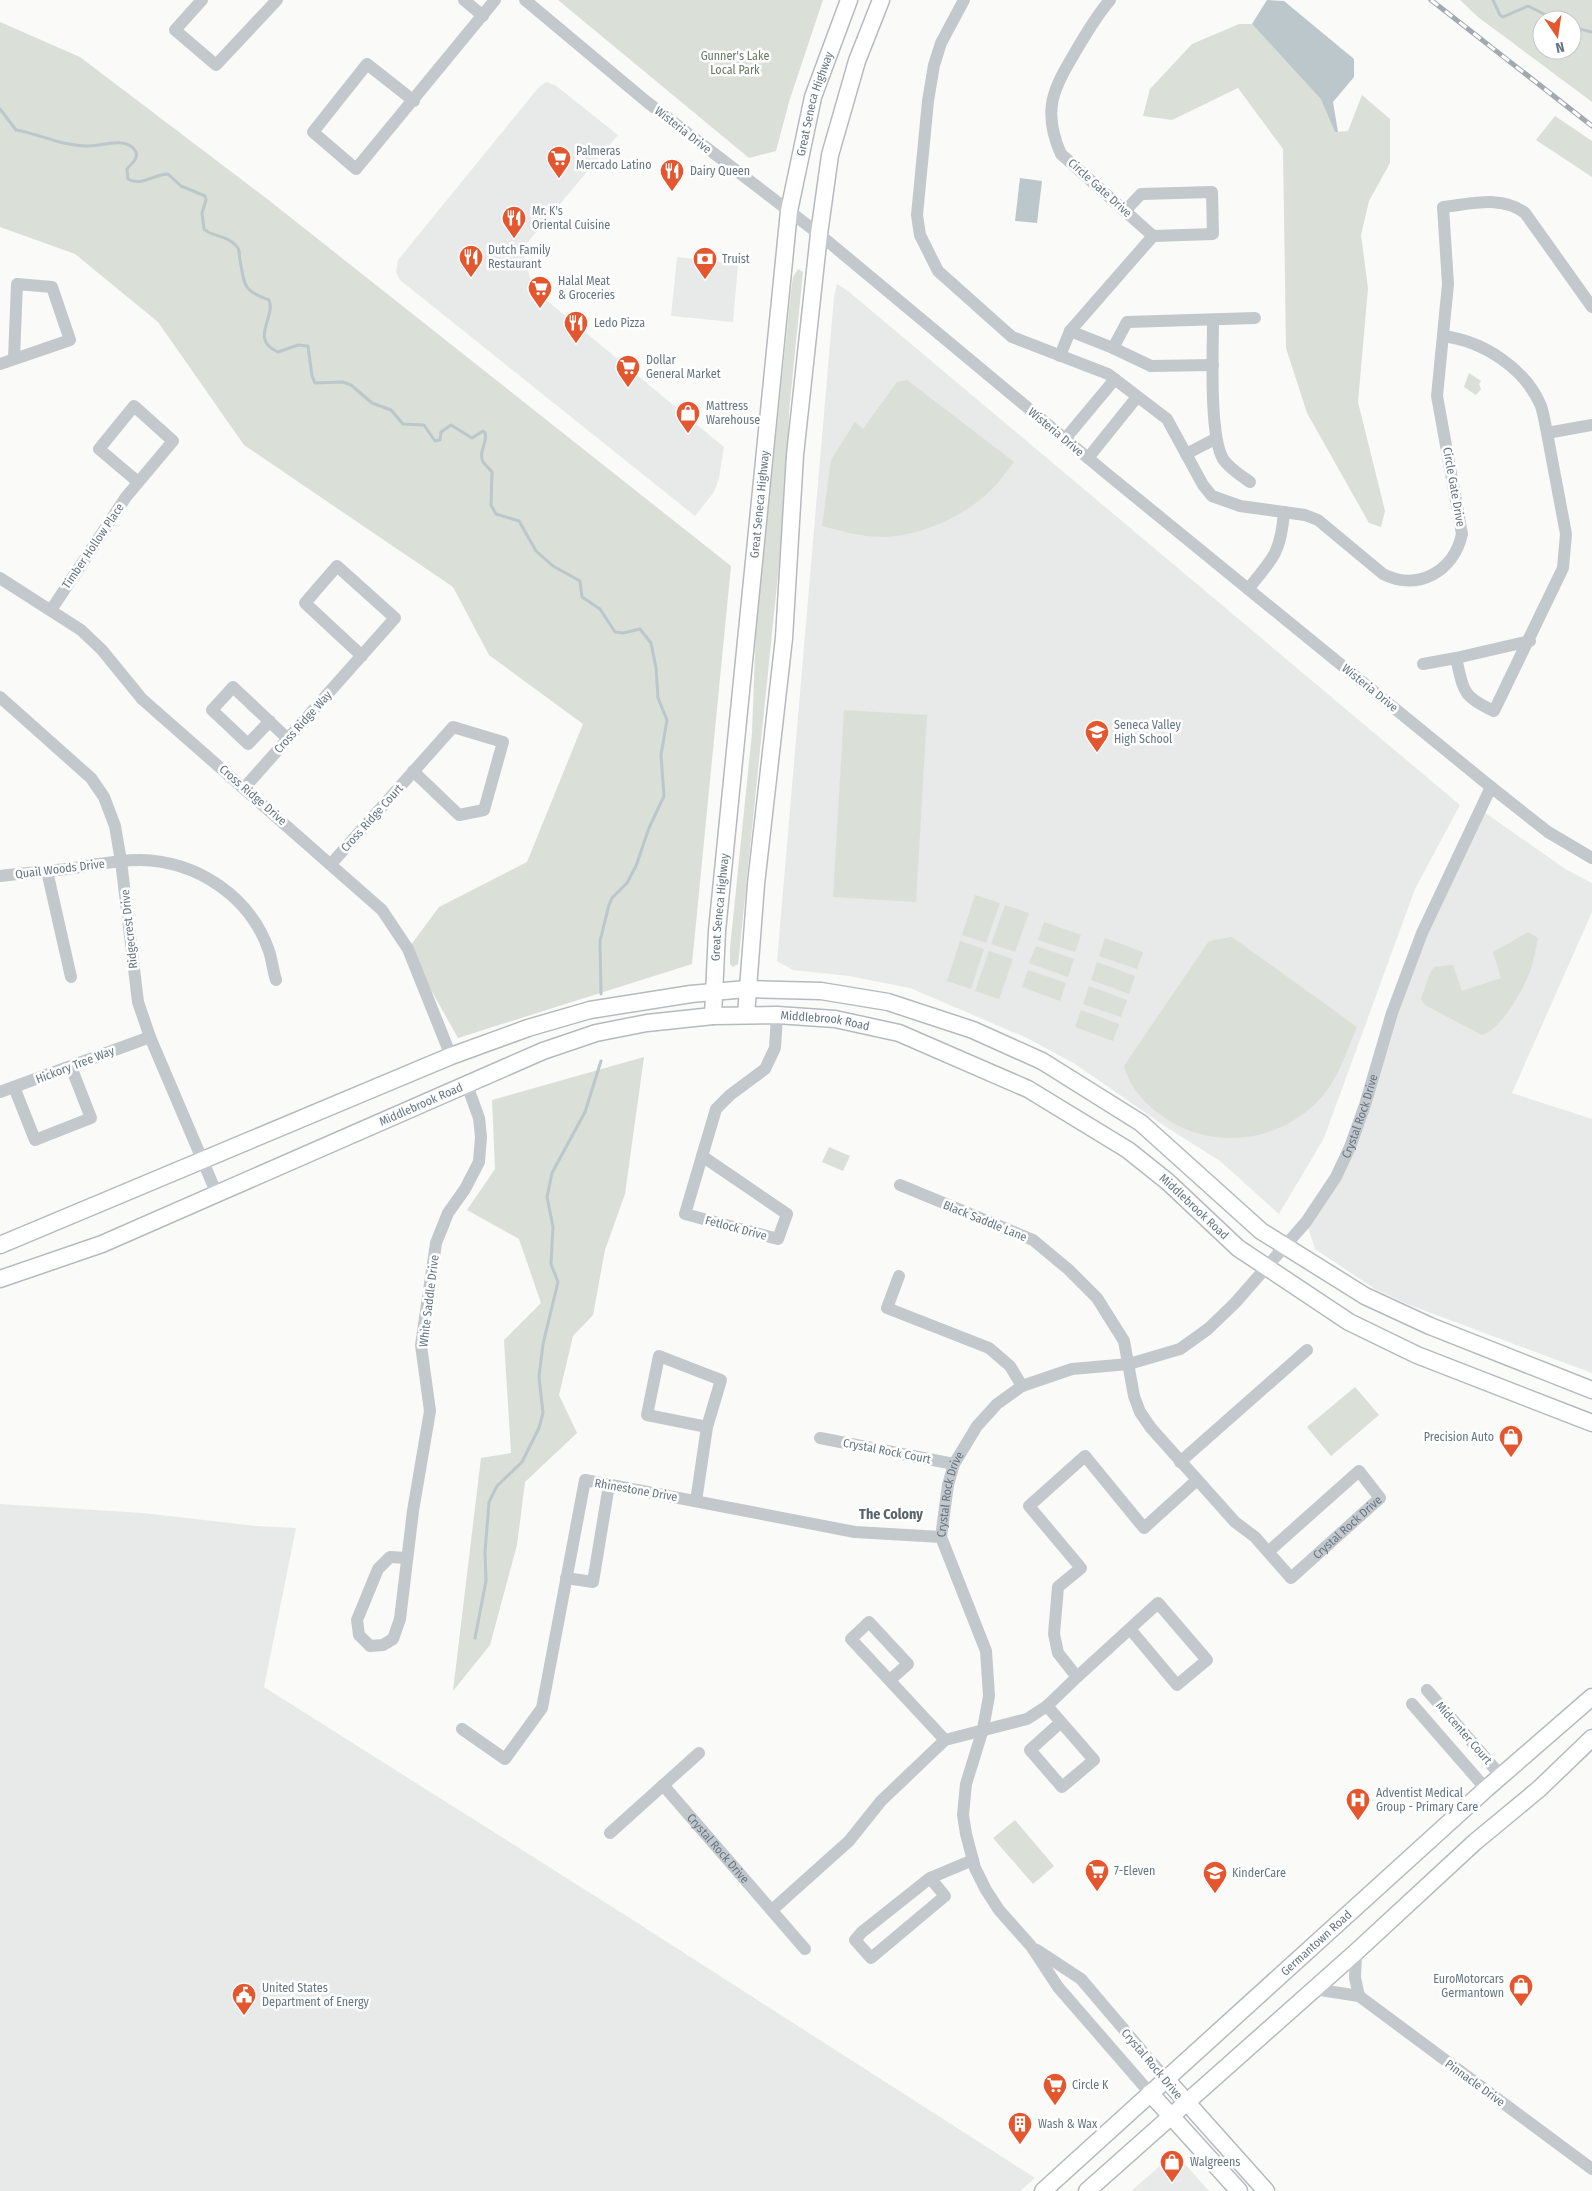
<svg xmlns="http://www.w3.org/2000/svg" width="1592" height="2191" font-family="'Fira Sans Condensed',sans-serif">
  <rect width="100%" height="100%" fill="#fafaf8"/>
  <g fill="#e8e9e9">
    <path d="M546,82L555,85L618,135L522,249L533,289L724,447L719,478L714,492L695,516L400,280L396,272L398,260L539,87Z"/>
    <path d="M677,257L738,264L733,322L671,316Z"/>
    <path d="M837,284L848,291L1460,805L1415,889L1324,1138L1279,1214L1220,1161L1166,1127L1075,1064L1027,1038L910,988L849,976L793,970L777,961L834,297Z"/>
    <path d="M1481,810L1567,870L1592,883V912L1512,1093L1592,1119V1373L1407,1304L1375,1289L1315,1249L1306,1222L1336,1177L1392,1013Z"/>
    <path d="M0,1504L143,1513L256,1526L296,1528L264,1687L625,1915L1035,2178L1020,2191H0Z"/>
    <path d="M1175,2153L1209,2191H1131Z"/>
  </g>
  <g fill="#dadfd7" fill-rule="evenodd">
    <path d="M558,0H823L789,102L776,151L749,158Z"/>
    <path d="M1460,0H1592V102L1478,17ZM1542,20H1572V50H1542Z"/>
    <path d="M0,22L80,57L266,198L731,566L692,964L458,1038L408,949L439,907L527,862L583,724L489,655L453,587L244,445L158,322L75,254L0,227Z"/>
    <path d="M1239,24H1252L1322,99L1335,132L1348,131L1362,95L1390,119V163L1369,201L1361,235L1368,288L1358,402L1385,511L1381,527L1369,523L1307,413L1286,348L1283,149L1238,88L1172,120L1143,116L1150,89L1192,44Z"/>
    <path d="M1555,116L1592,141V177L1536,140Z"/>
    <path d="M798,269L803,272L789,412L787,487L739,956L738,964L733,967L730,964V948L752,733L756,627L791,291L793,277Z"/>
    <path d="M1469,373L1481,381L1479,384L1481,389L1476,395L1464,387Z"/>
    <path d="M907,380L1014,462C1007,471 1000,481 992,489C965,516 922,536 882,537C862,537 842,531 822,526L831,460L855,422L863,429L897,382Z"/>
    <path d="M844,710L927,715L916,902L833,897Z"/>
    <path d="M975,895L1000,903L986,943L962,935Z"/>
    <path d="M1005,905L1029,913L1015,952L991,944Z"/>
    <path d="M1044,922L1081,935L1075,952L1038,940Z"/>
    <path d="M1528,932L1538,938C1536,948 1534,959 1531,969C1524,988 1502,1029 1482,1035L1425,1005L1421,999L1430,973L1434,967L1453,965L1462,991L1501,978L1493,952Z"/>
    <path d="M1232,937L1357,1027C1345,1054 1338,1082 1316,1103C1271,1147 1201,1150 1153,1109C1139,1097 1129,1084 1124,1066L1209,941Z"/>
    <path d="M1105,938L1143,952L1137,969L1099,956Z"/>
    <path d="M960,941L984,949L971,989L947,981Z"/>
    <path d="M1036,946L1074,959L1068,977L1029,963Z"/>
    <path d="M989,951L1013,959L999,999L975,991Z"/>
    <path d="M1097,962L1135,976L1129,994L1091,980Z"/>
    <path d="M1028,970L1066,983L1060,1001L1022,987Z"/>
    <path d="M1089,986L1127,1000L1121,1017L1083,1004Z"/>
    <path d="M1081,1010L1119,1024L1113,1041L1075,1027Z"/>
    <path d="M644,1057L625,1194L605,1250L593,1315L573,1336L559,1395L577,1433L525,1482L517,1545L490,1645L453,1691L481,1458L511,1453L504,1340L541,1303L519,1239L467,1210L495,1169L492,1100Z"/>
    <path d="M829,1147L850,1156L843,1171L822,1162Z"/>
    <path d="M1355,1387L1379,1415L1331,1456L1307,1427Z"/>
    <path d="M1015,1820L1054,1866L1033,1884L993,1838Z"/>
  </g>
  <g fill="#bbc7cb">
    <path d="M1267,0L1284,1L1354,59V77L1333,102L1338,132H1335L1321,99L1252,24Z"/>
    <path d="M1020,178L1042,181L1037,223L1015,221Z"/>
  </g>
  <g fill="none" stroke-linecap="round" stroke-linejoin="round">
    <g stroke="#bbc7cb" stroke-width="3">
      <path d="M1493,0L1500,15L1503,17L1528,6L1556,20"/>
      <path d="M1572,27L1592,32"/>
      <path d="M0,109L16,130C40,134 62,146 87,146C101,146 121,138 132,147C142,156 133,162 127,169L128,179C141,187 154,174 168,174L181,186L205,196L206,200L202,213L204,229C212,237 229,235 238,248C240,252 239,256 240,260C245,286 242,290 269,300C276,318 249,339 278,352L298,345L308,346L312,376L315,383L343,382L351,385L372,403L391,410L403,424L424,425L435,441L440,440L441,432L451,425L472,438L483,431L485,433C488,443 478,451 483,462C485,465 489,468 492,472L491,505L496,514L519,521L536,551L553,566L580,581L582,597L600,609L615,632L623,633L640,629L651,643L656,668L658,698L667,720L661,755L664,796L649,828L636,866L627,883L612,898L609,905L600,941L601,994"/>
      <path d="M475,1638L486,1581L485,1552L489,1502L497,1486L522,1462L539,1428L543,1413L539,1377L543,1344L558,1282L551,1264L553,1227L547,1197L552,1173L585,1112L601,1061"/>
    </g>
    <defs>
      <g id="major">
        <path d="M746,1015L756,884L784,638L795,455L819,234L830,155L857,61L881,0"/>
        <path id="s4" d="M713,1016L717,931L789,211L813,97L849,0"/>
        <path d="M0,1245L451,1056L528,1028L590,1010L691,994L746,989L821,991L888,1002L973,1030L1042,1061L1141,1123L1261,1231L1365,1296L1430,1326L1592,1390"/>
        <path id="s5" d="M0,1279L102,1244L543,1051L596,1033L647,1023L713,1016L777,1015L835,1019L899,1033L1028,1089L1128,1150L1168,1182L1238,1248L1349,1322L1417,1355L1592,1423"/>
        <path d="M1166,2079L1266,2191"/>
        <path d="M1150,2093L1239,2191"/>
        <path id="s6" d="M1043,2191L1486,1789L1592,1697"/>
        <path d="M1087,2191L1356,1952L1475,1842L1539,1789L1592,1738"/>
      </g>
    </defs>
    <use href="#major" stroke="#b5babe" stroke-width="19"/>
    <g stroke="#c3c8cc" stroke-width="12">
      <path d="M202,0L175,30L216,65L277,0"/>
      <path d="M464,0L483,16"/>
      <path d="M525,0L647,102L819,234L1106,473L1491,787L1548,832L1592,858"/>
      <path d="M964,0L941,43L934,65L928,101L917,215L920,235L938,271L1012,337L1108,374L1167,419L1203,485L1212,496L1240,506L1305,515L1318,520L1383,574C1418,592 1454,571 1462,534L1437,396L1448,284L1443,207C1471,204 1502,195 1525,213L1592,307"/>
      <path d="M414,101L367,64L313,132L356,169L495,0"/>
      <path d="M1125,211L1141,194L1212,192L1213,234L1153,236"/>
      <path d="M1213,320C1213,352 1209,434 1223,459C1230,469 1240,475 1250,482"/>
      <path d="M1070,331L1113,348L1127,322L1255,318"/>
      <path d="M1443,336C1483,341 1525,368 1541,406C1544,415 1545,424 1547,433L1592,425"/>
      <path d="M1113,348L1151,366L1213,365"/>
      <path d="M1060,356L1070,331L1153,236L1061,154C1041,109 1054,88 1077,49C1087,32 1097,15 1110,0"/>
      <path d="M0,364L70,340L52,287L17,284L14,358"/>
      <path d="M1065,439L1115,379"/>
      <path d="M1186,454L1215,439"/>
      <path d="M1088,458L1137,397"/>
      <path d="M0,578L81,630L102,650L142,699L382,910L408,949L451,1056"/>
      <path d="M1248,589C1273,559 1281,552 1284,512"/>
      <path d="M51,610L126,497L173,441L134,406L99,449L138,482"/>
      <path d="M1530,641L1456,658C1464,692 1462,696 1494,711L1563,568L1566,534L1547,433"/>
      <path d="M1423,664L1456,658"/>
      <path d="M0,697L91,778L104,797L115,826L121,861L138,1002L150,1037L216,1192"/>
      <path d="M270,721L248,744L212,710L233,687L288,739"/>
      <path d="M245,787L395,618L337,566L305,603L362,656"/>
      <path d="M331,864L453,727L503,742L484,810L459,815L413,771"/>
      <path d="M47,871L71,977"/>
      <path d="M0,876C27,873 53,871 80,867C99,864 120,860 140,860C197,861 250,896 269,951C272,960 273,971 276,980"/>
      <path d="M14,1087L35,1140L91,1118L71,1067"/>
      <path d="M0,1092L150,1037"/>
      <path d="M702,1156L787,1214L778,1239L685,1214L716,1109L730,1095L765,1069L775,1048L777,1015"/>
      <path id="s1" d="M900,1185L1033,1240L1068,1269L1097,1298L1124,1341L1134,1396L1140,1412L1151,1428L1235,1522L1255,1537L1291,1578L1380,1498L1359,1471L1268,1552"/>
      <path d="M899,1276L887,1308L989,1348L1010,1366L1022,1386"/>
      <path d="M820,1438L954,1464"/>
      <path d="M1180,1462L1307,1350"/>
      <path d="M696,1501L707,1427L721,1380L659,1356L647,1415L707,1427"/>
      <path d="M407,1558L390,1557L378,1569L357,1620L359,1635L370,1646L383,1645L393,1639L400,1619L413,1511L430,1411L421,1345L436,1243L448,1213L465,1189L479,1162L481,1137L479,1118L467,1085"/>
      <path d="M566,1578L593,1582L609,1485"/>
      <path d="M1077,1677L1158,1603L1207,1660L1177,1685L1130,1629"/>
      <path d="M890,1680L908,1664L869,1622L851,1639L945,1740"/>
      <path d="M1427,1690L1501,1776"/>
      <path d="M1412,1704L1486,1789"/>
      <path d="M1047,1706L1094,1760L1062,1787L1030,1750L1061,1722"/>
      <path d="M462,1729L505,1759L542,1708L585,1480L855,1532L941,1537"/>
      <path id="s2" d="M663,1785L805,1949"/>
      <path d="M610,1833L699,1753"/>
      <path d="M930,1878L945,1896L871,1958L855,1940L862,1932L930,1878L973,1860"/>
      <path d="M772,1910L849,1841L881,1801L945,1740L1027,1719L1047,1706L1077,1677L1058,1653L1054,1634L1058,1587L1081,1568L1029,1506L1085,1456L1144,1528L1197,1480"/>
      <path d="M1037,1950L1081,1979L1166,2079"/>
      <path d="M1356,1952L1355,1978L1359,1996"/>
      <path d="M1314,1989L1359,1996L1592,2169"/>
      <path id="s3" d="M1150,2093L1058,1987L1031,1946L999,1910L986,1890L975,1868L966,1834L963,1815L966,1784L983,1729L989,1696L986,1651L941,1537L948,1485L954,1464L977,1426L997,1404L1022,1386L1072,1369L1129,1364L1180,1349L1208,1329L1235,1303L1306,1222L1336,1177L1350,1147L1365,1105L1392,1013L1422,933L1491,787"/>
    </g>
    <use href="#major" stroke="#fff" stroke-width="16"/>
    <defs>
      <path id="rail" d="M1431,0L1592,126"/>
    </defs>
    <use href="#rail" stroke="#a2aab0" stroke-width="5"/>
    <use href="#rail" stroke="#fff" stroke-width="3" stroke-dasharray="9" stroke-linecap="butt"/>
  </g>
  <defs>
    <symbol id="supermarket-pin" viewBox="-11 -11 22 30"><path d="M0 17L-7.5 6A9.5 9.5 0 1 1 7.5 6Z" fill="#e4572e" stroke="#fff"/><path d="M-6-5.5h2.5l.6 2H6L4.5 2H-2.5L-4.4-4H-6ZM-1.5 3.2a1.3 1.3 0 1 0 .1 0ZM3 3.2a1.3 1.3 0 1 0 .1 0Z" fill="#fff"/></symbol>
    <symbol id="restaurant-pin" viewBox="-11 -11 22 30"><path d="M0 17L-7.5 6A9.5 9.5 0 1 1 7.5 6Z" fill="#e4572e" stroke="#fff"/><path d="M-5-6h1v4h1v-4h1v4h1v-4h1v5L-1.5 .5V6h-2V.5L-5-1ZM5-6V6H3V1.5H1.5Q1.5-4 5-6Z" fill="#fff"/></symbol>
    <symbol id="bank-pin" viewBox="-11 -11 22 30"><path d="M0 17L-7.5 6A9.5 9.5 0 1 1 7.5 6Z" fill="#e4572e" stroke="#fff"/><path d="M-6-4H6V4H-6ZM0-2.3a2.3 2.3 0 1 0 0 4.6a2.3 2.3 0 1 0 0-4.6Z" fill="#fff"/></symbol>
    <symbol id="shop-pin" viewBox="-11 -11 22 30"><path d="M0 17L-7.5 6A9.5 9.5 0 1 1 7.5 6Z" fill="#e4572e" stroke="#fff"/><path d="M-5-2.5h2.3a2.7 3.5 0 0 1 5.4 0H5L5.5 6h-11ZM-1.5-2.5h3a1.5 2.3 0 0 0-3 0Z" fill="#fff"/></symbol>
    <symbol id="school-pin" viewBox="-11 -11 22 30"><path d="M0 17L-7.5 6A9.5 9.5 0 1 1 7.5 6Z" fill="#e4572e" stroke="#fff"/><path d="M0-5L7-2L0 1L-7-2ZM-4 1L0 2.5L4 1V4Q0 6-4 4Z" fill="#fff"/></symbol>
    <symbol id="hospital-pin" viewBox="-11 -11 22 30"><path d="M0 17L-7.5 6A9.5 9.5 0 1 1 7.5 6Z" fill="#e4572e" stroke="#fff"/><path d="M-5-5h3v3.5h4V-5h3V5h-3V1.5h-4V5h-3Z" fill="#fff"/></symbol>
    <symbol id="civic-pin" viewBox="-11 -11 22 30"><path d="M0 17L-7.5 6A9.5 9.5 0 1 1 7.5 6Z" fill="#e4572e" stroke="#fff"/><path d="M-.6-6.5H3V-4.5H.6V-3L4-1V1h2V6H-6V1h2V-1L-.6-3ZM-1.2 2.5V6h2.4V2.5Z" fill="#fff"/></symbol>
    <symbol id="building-pin" viewBox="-11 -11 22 30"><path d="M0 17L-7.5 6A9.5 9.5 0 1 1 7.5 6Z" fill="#e4572e" stroke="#fff"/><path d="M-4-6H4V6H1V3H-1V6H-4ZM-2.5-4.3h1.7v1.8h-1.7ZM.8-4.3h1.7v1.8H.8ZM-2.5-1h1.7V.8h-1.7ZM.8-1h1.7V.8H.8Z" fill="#fff"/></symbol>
  </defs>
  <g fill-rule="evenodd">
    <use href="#supermarket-pin" x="545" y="144" width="28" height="38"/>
    <use href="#restaurant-pin" x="658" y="157" width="28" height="38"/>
    <use href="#restaurant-pin" x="500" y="204" width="28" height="38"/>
    <use href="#restaurant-pin" x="457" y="243" width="28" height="38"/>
    <use href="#bank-pin" x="691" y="245" width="28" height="38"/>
    <use href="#supermarket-pin" x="526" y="274" width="28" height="38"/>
    <use href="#restaurant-pin" x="562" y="309" width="28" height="38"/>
    <use href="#supermarket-pin" x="614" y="353" width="28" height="38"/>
    <use href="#shop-pin" x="674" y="399" width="28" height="38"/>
    <use href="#school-pin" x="1083" y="718" width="28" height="38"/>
    <use href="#shop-pin" x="1497" y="1423" width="28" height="38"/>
    <use href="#hospital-pin" x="1344" y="1786" width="28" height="38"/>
    <use href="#supermarket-pin" x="1083" y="1857" width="28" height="38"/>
    <use href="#school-pin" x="1201" y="1859" width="28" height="38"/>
    <use href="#shop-pin" x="1507" y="1972" width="28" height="38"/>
    <use href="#civic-pin" x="230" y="1981" width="28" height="38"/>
    <use href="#supermarket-pin" x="1041" y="2071" width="28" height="38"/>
    <use href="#building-pin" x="1006" y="2110" width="28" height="38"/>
    <use href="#shop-pin" x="1158" y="2148" width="28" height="38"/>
  </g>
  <g text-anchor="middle" stroke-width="5" stroke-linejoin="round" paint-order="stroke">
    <g font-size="12" fill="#687a64" stroke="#fff">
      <text x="735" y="60">Gunner's Lake<tspan x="735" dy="14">Local Park</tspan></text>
    </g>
    <g font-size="12" fill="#657683" stroke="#fff">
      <text dy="4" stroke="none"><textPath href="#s4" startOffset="919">Great Seneca Highway</textPath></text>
      <text transform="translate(683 130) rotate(38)" y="4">Wisteria Drive</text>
      <text transform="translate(1100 188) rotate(42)" y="4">Circle Gate Drive</text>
      <text transform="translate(1056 432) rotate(40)" y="4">Wisteria Drive</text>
      <text transform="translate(1454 487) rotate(80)" y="4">Circle Gate Drive</text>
      <text dy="4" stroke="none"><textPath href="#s4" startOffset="514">Great Seneca Highway</textPath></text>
      <text transform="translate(93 546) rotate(-56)" y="4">Timber Hollow Place</text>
      <text transform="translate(1370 688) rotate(39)" y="4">Wisteria Drive</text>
      <text transform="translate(303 722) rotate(-48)" y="4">Cross Ridge Way</text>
      <text transform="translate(253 795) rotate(41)" y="4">Cross Ridge Drive</text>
      <text transform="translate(372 818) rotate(-48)" y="4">Cross Ridge Court</text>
      <text transform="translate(60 869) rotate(-7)" y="4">Quail Woods Drive</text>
      <text dy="4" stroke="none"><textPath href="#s4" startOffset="109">Great Seneca Highway</textPath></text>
      <text transform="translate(129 929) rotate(-96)" y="4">Ridgecrest Drive</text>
      <text dy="4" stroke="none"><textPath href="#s5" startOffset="876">Middlebrook Road</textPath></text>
      <text transform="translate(75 1065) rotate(-21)" y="4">Hickory Tree Way</text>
      <text dy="4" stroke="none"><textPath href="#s5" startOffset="456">Middlebrook Road</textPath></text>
      <text dy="4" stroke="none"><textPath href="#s3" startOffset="1272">Crystal Rock Drive</textPath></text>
      <text dy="4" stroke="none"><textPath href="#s5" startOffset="1296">Middlebrook Road</textPath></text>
      <text transform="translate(985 1221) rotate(22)" y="4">Black Saddle Lane</text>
      <text transform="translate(736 1228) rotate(15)" y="4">Fetlock Drive</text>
      <text transform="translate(429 1301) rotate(-83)" y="4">White Saddle Drive</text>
      <text transform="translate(887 1451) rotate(11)" y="4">Crystal Rock Court</text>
      <text transform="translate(636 1490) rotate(10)" y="4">Rhinestone Drive</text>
      <text dy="4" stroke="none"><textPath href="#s3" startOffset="674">Crystal Rock Drive</textPath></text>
      <text dy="4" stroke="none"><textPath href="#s1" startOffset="655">Crystal Rock Drive</textPath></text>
      <text transform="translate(1464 1733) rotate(49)" y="4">Midcenter Court</text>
      <text dy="4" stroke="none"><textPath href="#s2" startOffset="84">Crystal Rock Drive</textPath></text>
      <text dy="4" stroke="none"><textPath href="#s6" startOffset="369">Germantown Road</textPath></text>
      <text transform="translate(1152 2064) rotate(50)" y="4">Crystal Rock Drive</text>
      <text transform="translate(1475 2083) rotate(36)" y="4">Pinnacle Drive</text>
    </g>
    <g font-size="12" fill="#657683" stroke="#fff" text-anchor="start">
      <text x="576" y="155">Palmeras<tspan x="576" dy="14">Mercado Latino</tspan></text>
      <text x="690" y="175">Dairy Queen</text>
      <text x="532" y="215">Mr. K's<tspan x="532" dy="14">Oriental Cuisine</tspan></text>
      <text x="488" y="254">Dutch Family<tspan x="488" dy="14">Restaurant</tspan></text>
      <text x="722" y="263">Truist</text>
      <text x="558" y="285">Halal Meat<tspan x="558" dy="14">&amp; Groceries</tspan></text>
      <text x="594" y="327">Ledo Pizza</text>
      <text x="646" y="364">Dollar<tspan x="646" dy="14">General Market</tspan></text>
      <text x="706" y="410">Mattress<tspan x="706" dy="14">Warehouse</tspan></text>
      <text x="1114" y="729">Seneca Valley<tspan x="1114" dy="14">High School</tspan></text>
      <text x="1494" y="1441" text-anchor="end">Precision Auto</text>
      <text x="1376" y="1797">Adventist Medical<tspan x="1376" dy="14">Group - Primary Care</tspan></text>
      <text x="1114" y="1875">7-Eleven</text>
      <text x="1232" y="1877">KinderCare</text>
      <text x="1504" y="1983" text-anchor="end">EuroMotorcars<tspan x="1504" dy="14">Germantown</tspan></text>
      <text x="262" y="1992">United States<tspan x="262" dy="14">Department of Energy</tspan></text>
      <text x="1072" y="2089">Circle K</text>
      <text x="1038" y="2128">Wash &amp; Wax</text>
      <text x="1190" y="2166">Walgreens</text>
    </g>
    <g font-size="14" font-weight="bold" fill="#57646e" stroke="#fff">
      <text x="891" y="1519">The Colony</text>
    </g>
  </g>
  <g transform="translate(1557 35) rotate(167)"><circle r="24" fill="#ffffff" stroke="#c1c8cd"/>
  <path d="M0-4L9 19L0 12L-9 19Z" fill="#e4572e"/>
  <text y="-8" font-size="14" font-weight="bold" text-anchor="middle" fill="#657683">N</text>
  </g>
</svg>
